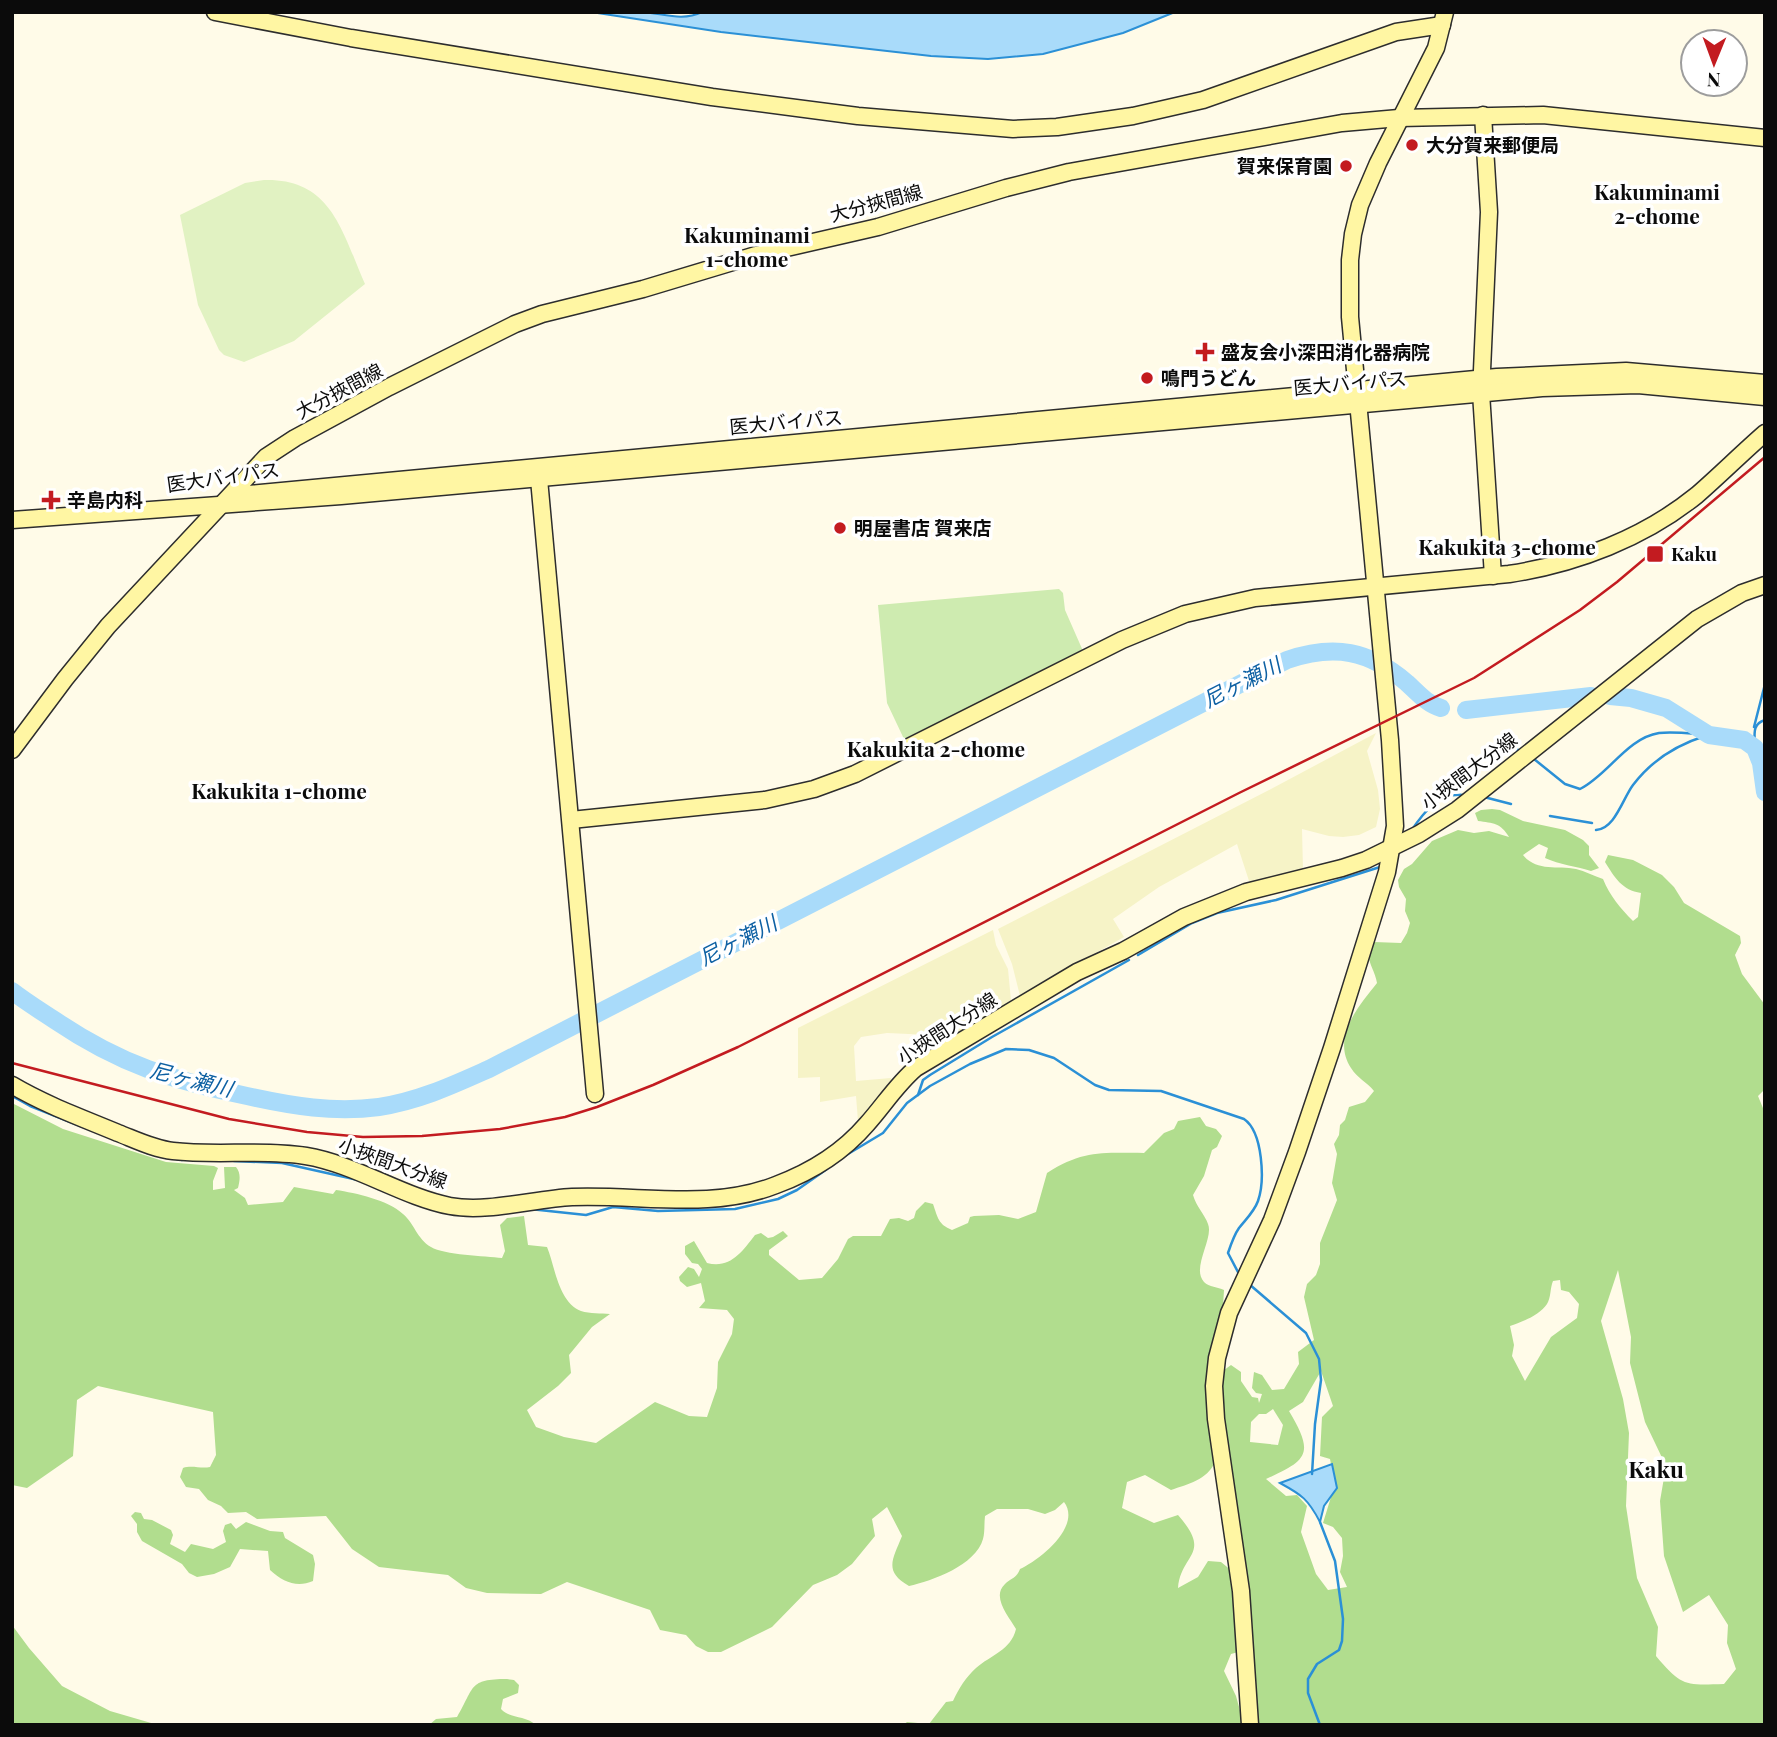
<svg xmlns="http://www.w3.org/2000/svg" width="1777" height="1737" font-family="'Playfair Display','Noto Sans JP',serif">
  <rect width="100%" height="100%" fill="#fffbe8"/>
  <g fill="#f6f3c7">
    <path d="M1376,733L1367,751L1378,790L1380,809L1376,827L1359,835L1343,837L1329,836L1302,829L1303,870L1250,884L1237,844L1159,887L1113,919L1124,937L1020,996L1012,964L998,929L1271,789Z"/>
    <path d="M993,930L996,945L1008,969L1011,1001L953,1036L887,1033L861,1037L854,1046L856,1081L891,1078V1082L858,1121L856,1096L820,1102V1077L798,1078V1028Z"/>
  </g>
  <path fill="#ceebb0" d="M1059,589L1063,593L1065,610L1083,651L904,739L887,703L878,605Z"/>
  <g fill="#b1dd8e" fill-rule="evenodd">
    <path d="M1492,809L1500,810L1523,821L1565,830L1583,840L1589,846V855L1599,868L1591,871C1575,866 1560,865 1545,858L1548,848L1539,844L1523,855C1537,872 1557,865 1576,869C1585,871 1594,876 1603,879C1610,896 1620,908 1633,921L1638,917L1641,893C1622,890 1615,878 1605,862L1608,855L1633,860L1662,875L1674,887L1684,903L1740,936L1741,943L1735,955L1742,974L1765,1005V1089L1758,1096L1765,1113V1725H1256L1251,1703L1257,1696L1250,1681L1245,1643L1242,1651L1231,1654L1224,1671L1236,1696L1244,1725H903L907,1722L929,1724L946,1702L953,1701C959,1688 966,1677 976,1668C991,1655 1011,1650 1016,1629C1009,1617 991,1597 1005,1584C1011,1578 1016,1579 1020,1569C1040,1560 1082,1526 1064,1502L1055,1510L1045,1514L1028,1509H997L985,1516C984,1524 985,1532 983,1539C976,1565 932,1581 909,1586C883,1571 893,1559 902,1536L887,1507L872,1519L875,1536L852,1564L837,1575L813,1585L772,1627L721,1652H708L696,1646L686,1635L660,1630L650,1610L567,1582L541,1594L487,1593L466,1588L448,1575L379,1567L352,1549L326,1516L257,1519L246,1512L228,1513L221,1506L208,1500L199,1489L186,1487L180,1477L183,1468C192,1465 201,1469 210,1467L216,1455L213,1412L98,1386L77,1400L73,1456L27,1488L12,1485V1103L63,1129L166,1162L214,1166L218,1168L213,1181V1190L225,1188L224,1167H236C241,1173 240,1180 238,1188L234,1190L245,1198L248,1205L283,1202L294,1187L333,1194L336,1190C356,1193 388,1200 403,1214C414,1223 417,1239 431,1247C444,1255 485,1256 502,1258L505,1251L500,1225L507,1218L524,1216L528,1245L547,1247C555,1266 558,1302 581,1311C590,1314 601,1313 610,1314L592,1327L569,1355L571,1373L558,1386L527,1410L536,1427L564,1437L596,1443L655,1402L689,1416L707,1417L717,1388L718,1362L732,1334L734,1319L727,1310L699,1308L705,1301L701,1283L687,1287L680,1281L679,1277L688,1267L694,1269L699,1277L702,1269L698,1264L692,1263L685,1254V1246L694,1241L707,1263C730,1269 742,1252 755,1235L761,1233L768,1238L773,1237L783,1231L788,1236L769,1250V1255L799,1280L822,1278L838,1259L848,1239L853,1236H881L890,1219L899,1218L908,1221L914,1218L916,1211L925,1202L933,1204C938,1218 938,1224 952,1230L968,1223L970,1217L974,1216L999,1215L1018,1219L1036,1212L1047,1173C1083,1150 1103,1153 1144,1153L1164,1133L1174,1129L1178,1121L1200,1117L1206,1126L1216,1129L1222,1136L1217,1147L1212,1150L1204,1176L1193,1195C1196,1206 1205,1215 1208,1224C1214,1238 1191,1268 1204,1282C1209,1287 1218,1287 1224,1290L1222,1323L1213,1357L1211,1378L1208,1382L1215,1462C1207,1480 1188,1484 1171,1490L1145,1475L1127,1482L1122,1508L1154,1523L1178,1515C1213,1555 1181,1553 1178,1588L1198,1577L1208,1561L1221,1562L1232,1571L1245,1637L1244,1626L1249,1619L1241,1574L1243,1554L1236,1531L1238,1513L1234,1493L1218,1453L1216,1436L1213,1385L1216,1376L1231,1365L1241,1372V1381L1252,1397L1258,1398L1259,1403L1262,1394L1256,1393L1252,1388L1254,1372L1262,1375L1272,1390L1284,1389L1299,1364L1298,1352L1314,1340L1304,1297L1307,1284L1316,1275L1320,1264V1243L1337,1200L1332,1183L1337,1154L1334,1144L1339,1135L1340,1125L1345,1120L1349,1107L1365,1102L1374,1091C1367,1082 1357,1078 1351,1068C1331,1037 1359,1006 1377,983C1375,968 1361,955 1374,942L1401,943L1407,933L1410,923L1405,911L1406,899L1399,887L1398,880L1404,869L1412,864L1432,841L1458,830L1474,833L1489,831L1509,837C1501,823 1493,823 1478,821L1475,813L1481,810ZM1618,1270L1631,1337L1630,1363L1645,1422L1666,1466L1660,1501L1664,1556L1683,1612L1709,1595L1728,1625L1727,1643L1736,1669L1724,1684C1685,1685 1682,1687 1656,1656L1658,1627L1637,1578L1626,1506L1629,1433L1623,1399L1601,1321ZM1560,1280L1561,1290L1569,1292L1579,1304L1577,1318L1551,1337L1525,1381L1512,1356L1514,1345L1510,1326C1522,1322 1540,1315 1547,1304C1551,1298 1550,1288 1553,1281ZM1321,1371L1333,1406L1322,1417L1320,1456L1330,1459L1335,1484L1323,1523L1333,1527L1342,1538L1343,1556L1340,1572L1347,1587L1328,1590L1316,1574L1301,1532L1307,1506L1297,1495L1286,1496L1266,1479C1309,1460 1314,1453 1289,1411L1303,1402ZM1273,1409L1283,1425L1278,1445L1250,1442L1251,1422L1259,1414H1266Z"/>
    <path d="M135,1512L141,1513L144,1519L152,1520L171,1530L173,1535L170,1544L185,1552L191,1544L213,1549L226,1542L223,1531L225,1525L231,1523L236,1529L246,1522L270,1531L283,1532L285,1538L313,1555L315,1564L313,1581C297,1588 283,1582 270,1570L268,1551L240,1549L230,1567L214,1574L197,1577L189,1573L182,1564L142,1541L137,1532V1524L131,1516Z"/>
    <path d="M12,1625L29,1648L62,1686L110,1711L158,1725H12Z"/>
    <path d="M507,1679L514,1680L519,1685L518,1693L503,1699L501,1709C510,1719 525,1715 536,1725H429L436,1719L457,1717C475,1687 468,1679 507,1679Z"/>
  </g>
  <path fill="#e1f2c2" d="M264,180C332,178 342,232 365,284L294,341L244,362L224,355L219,350L198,305L180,215L245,183Z"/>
  <g fill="#a9dbfa" stroke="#2b90d6" stroke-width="2">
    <path d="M591,12C607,12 624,12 641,12C662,13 682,22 702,12H1175L1123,33L1043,54L988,59L931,56L721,32Z"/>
    <path d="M1332,1464L1337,1488L1324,1506L1320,1522C1308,1499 1302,1495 1280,1483Z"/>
  </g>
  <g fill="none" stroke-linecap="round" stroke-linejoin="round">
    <g stroke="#2b90d6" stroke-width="2.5">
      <path d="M1754,727L1765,684"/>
      <path d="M1497,742L1521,751"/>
      <path d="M1755,748C1755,736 1751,724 1765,720"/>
      <path d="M1534,759L1565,784L1580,789C1608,775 1627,738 1659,733C1675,731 1693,734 1709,735"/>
      <path d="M1484,797L1511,804"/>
      <path d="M1550,816L1592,823"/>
      <path d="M1596,830C1615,829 1623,798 1633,785C1652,760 1676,745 1705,736"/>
      <path d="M1411,831C1424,812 1438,793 1463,795"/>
      <path d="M1138,955L1192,923L1217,913L1276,900L1380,867"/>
      <path d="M918,1095L923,1080L930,1075L992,1037L1129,960"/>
      <path d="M12,1096L30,1106L83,1127"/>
      <path d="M147,1153L182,1160"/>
      <path d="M843,1157L883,1133L907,1103L930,1086L970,1064L1006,1049L1029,1050L1054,1058L1095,1085L1109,1090L1161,1091L1244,1119C1263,1132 1265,1181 1258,1201C1254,1212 1246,1219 1239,1228C1234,1235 1231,1244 1228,1253L1239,1274"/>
      <path d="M234,1161L282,1163L358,1180"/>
      <path d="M530,1209L586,1215L613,1207L658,1211L735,1209L778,1199L797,1190L827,1169"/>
      <path d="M1249,1284L1306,1333L1319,1359L1321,1380L1315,1424L1312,1474"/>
      <path d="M1320,1725L1308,1693V1679L1317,1664L1339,1650L1342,1641L1343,1619L1335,1561L1320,1522"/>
    </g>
    <g stroke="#a9dbfa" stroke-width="18">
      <path d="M1610,696L1631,698L1666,708L1709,735L1744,740L1755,748L1761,763L1765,792"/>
      <path d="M1466,710L1591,696"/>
      <path d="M12,991C26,1002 41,1011 56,1021C121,1065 172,1080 247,1096C292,1106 334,1113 379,1107C419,1101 453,1085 489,1069L1287,660C1334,644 1369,650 1407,683C1418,693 1427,704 1441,708"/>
    </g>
    <defs>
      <g id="secondary">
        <path d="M215,12L351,38L712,97L858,116L1013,129L1057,127L1133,116L1203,100L1396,32L1442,25"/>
        <path d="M1483,115L1489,212L1481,393L1493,576"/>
        <path d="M538,468L595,1094"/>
        <path d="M239,495L1497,377L1626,371L1765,383"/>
        <path d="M12,520L341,496L1542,388L1638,385L1765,397"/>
        <path d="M12,750L65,679L108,626L266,457L295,438L389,387L515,324L542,314L643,289L756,255L878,227L1006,188L1069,172L1342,123L1399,118L1543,115L1765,138"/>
        <path d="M571,820L765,800L814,789L855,774L1122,640L1185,614L1255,598L1509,574C1576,564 1644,538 1697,495C1720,475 1742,453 1765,433"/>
        <path d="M12,1085C46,1105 82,1118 118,1133C136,1140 154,1149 173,1151C217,1156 262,1149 306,1156C355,1164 403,1197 450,1206C487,1213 534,1199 572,1197C640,1194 710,1211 776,1185C811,1172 843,1152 867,1124C884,1105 897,1084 916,1068L1077,972L1123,951L1184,917L1246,892L1342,868L1366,860L1419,834L1457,810L1697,619L1742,593L1765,585"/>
        <path d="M1250,1725L1241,1591L1216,1419L1214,1386L1217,1358L1229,1313L1272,1220L1297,1152L1332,1048L1387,872L1395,826L1390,740L1350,317V260L1353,234L1360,205L1378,163L1436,48L1445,12"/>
      </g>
    </defs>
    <use href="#secondary" stroke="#2d2d2d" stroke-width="19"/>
    <use href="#secondary" stroke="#fff6a3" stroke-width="16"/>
    <path stroke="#c31b20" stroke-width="2.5" d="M12,1063L229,1119L307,1132L363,1137L422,1136L500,1129L565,1117L597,1107L653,1085L738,1047L1239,793L1474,678L1580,610L1617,582L1765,457"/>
  </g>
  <g fill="#c31b20" stroke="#fff" stroke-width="2.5">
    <circle cx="1412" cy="145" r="7"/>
    <circle cx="1346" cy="166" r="7"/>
    <path d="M1201.5 341.5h7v7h7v7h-7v7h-7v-7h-7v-7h7z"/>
    <circle cx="1147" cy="378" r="7"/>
    <path d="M47.5 489.5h7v7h7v7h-7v7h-7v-7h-7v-7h7z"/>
    <circle cx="840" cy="528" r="7"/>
    <rect x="1646" y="545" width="18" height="18" rx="3.5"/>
  </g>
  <g text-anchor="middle" stroke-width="7" stroke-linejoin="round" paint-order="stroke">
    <g font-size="19" font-weight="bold" fill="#0b0b0b" stroke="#fff" text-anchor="start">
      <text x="1426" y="152">大分賀来郵便局</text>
      <text x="1332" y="173" text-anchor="end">賀来保育園</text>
      <text x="1221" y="359">盛友会小深田消化器病院</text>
      <text x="1161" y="385">鳴門うどん</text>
      <text x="67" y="507">辛島内科</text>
      <text x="854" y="535">明屋書店 賀来店</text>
      <text x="1671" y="561">Kaku</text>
    </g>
    <g font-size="19" fill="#0b0b0b" stroke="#fff">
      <text transform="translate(876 203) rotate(-15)" y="7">大分挾間線</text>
      <text transform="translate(1350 383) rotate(-5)" y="7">医大バイパス</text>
      <text transform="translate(339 391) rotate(-28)" y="7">大分挾間線</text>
      <text transform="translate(786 422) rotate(-5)" y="7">医大バイパス</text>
      <text transform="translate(223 477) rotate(-8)" y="7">医大バイパス</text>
      <text transform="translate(1469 771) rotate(-37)" y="7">小挾間大分線</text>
      <text transform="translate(947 1028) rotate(-33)" y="7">小挾間大分線</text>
      <text transform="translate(393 1163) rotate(20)" y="7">小挾間大分線</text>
    </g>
    <g font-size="21" font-weight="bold" fill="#0b0b0b" stroke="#fff">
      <text x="1657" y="200">Kakuminami<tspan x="1657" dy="24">2-chome</tspan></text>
      <text x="747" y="243">Kakuminami<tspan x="747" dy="24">1-chome</tspan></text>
      <text x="1507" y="555">Kakukita 3-chome</text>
      <text x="936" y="757">Kakukita 2-chome</text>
      <text x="279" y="799">Kakukita 1-chome</text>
    </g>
    <g font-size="21" font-style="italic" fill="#0d60a3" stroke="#fff">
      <text transform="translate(1242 683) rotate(-27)" y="7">尼ヶ瀬川</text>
      <text transform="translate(738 941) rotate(-27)" y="7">尼ヶ瀬川</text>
      <text transform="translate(191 1080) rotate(14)" y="7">尼ヶ瀬川</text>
    </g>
    <g font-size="23" font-weight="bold" fill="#0b0b0b" stroke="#fff">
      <text x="1656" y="1478">Kaku</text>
    </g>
  </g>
  <rect width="1777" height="1737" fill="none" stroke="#0b0b0b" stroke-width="28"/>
  <g transform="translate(1714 63) rotate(181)"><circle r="33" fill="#ffffff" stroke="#9d9d9d" stroke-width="2"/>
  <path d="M0-5L12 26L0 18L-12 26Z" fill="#c31b20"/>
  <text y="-10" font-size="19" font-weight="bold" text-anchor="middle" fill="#0b0b0b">N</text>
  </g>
</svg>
